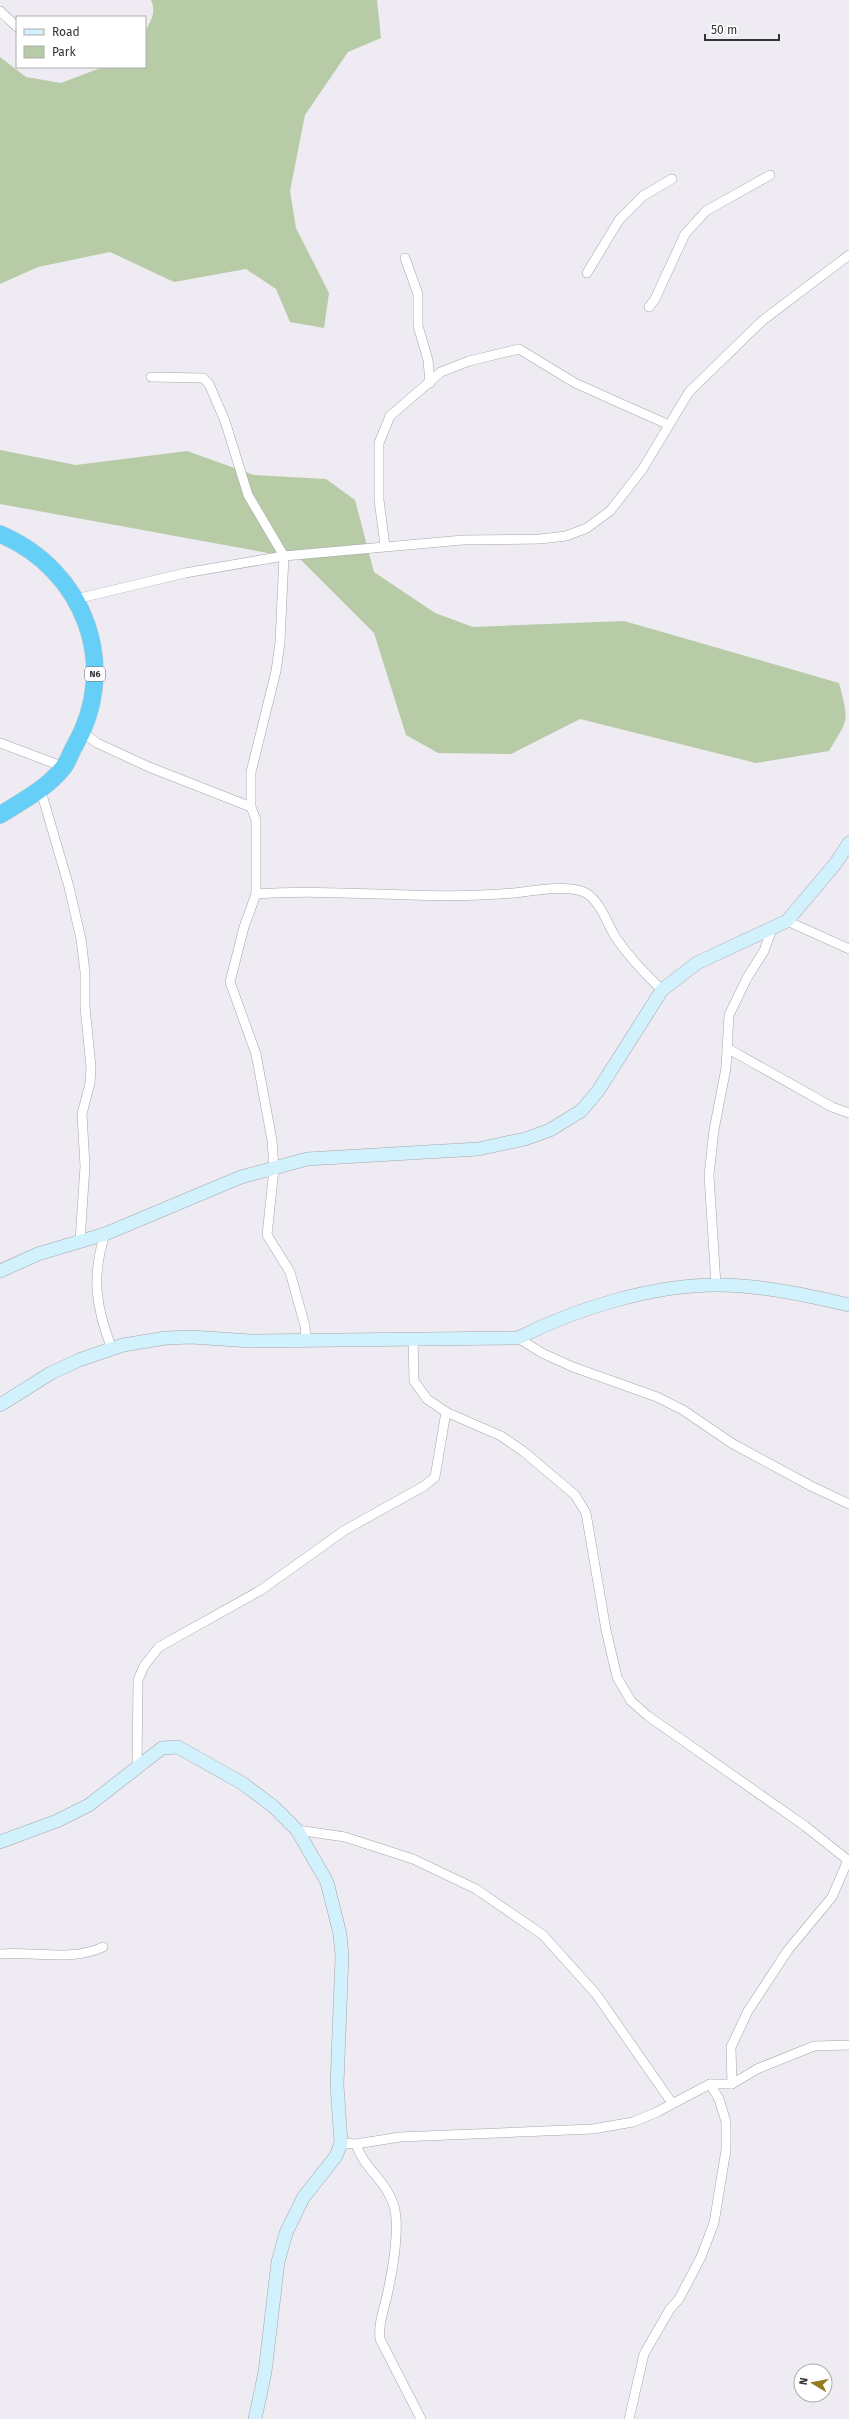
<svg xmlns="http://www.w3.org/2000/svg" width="849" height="2419" font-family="'Fira Sans',sans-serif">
  <rect width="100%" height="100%" fill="#eeebf2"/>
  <g fill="#b7cba7">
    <path d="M151,0H377L381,38L348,52L305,115L290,191L296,228L329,293L324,328L290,322L276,289L246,269L174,282L110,252L38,267L0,284V57L26,77L61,83L103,67H145C145,57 144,45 145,35C147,23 158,16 151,0Z"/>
    <path d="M0,450L76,465L187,451L254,475L326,479L355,500L374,572L435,613L473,627L624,621L839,683C849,722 849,718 829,751L756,763L580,719L511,754L438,753L406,735L374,633L296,555L284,556L0,504Z"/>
  </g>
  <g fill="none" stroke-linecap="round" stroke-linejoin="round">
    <defs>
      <g id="street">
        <path d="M0,11L17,27"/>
        <path d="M405,258L418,294V326L428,360L430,383"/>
        <path d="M587,273L619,220L643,196L672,179"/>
        <path d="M649,307L655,299L685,234L706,211L770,175"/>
        <path d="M151,377L203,378L209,384L225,421L248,495L284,556L280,642L276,671L251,772V807"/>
        <path d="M385,546L379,500V443L390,416L441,372L469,361L519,349L575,383L669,425"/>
        <path d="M76,599L185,573L284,556L463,540L540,539L566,536L587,528L610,511L642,470L689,392L762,321L849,255"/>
        <path d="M83,733L97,743L149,767L251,807L256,820V894L244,927L230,982L256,1054L272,1140L274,1169L267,1235L290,1272L305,1326L306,1341"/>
        <path d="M0,743L64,767"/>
        <path d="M39,790L43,798L69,887L81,939L85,972V1007L91,1067L90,1083L82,1114L85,1166L80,1241"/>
        <path d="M256,894C342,888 428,901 514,893C532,891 569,884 586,893C601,902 607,924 616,938C630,958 645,974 662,990"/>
        <path d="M787,921L849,949"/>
        <path d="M727,1048L832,1107L849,1113"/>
        <path d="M105,1234C91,1277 96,1308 112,1349"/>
        <path d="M716,1285L709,1175L714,1130L726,1068L729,1015L747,978L764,951L772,929"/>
        <path d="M518,1338L542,1353L573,1367L657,1397L683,1410L733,1444L811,1486L849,1504"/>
        <path d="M413,1339L414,1381L427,1399L446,1412L501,1436L523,1451L575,1495L586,1513L606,1630L617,1677L631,1701L648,1716L805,1826L849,1861"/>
        <path d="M137,1768L138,1680L144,1666L159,1647L261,1590L345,1530L424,1486L435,1477L446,1412"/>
        <path d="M297,1830L345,1837L413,1859L476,1889L543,1935L596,1994L672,2103"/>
        <path d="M0,1954C35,1951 70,1962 103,1947"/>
        <path d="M732,2084L731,2047L748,2011L788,1950L832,1897L848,1860"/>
        <path d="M341,2143L356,2144L400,2137L593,2129L633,2122L657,2112L710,2084H732L757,2069L814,2046L849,2045"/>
        <path d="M356,2144C363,2168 387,2181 394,2206C400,2227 393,2269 388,2291C385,2307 378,2322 380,2339L421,2419"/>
        <path d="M629,2419L644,2354L670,2309L679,2299L701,2257L714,2223L726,2150V2122L719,2099L710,2084"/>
      </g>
      <g id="secondary">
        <path d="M0,1271L38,1254L105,1234L241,1177L307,1159L478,1149L525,1139L550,1130L581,1111L598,1091L662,990L697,963L787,921L836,863L849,843"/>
        <path d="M0,1405L51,1373L79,1360L123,1345L166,1338L191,1337L251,1341L518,1338C575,1309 652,1285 716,1285C760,1285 807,1295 849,1305"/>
        <path d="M0,1842L57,1821L89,1805L162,1748L178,1747L242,1783L274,1807L297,1830L327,1882L340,1934L342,1956L337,2085L341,2143L336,2156L303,2198L286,2233L278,2262L265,2372L255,2419"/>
      </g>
      <path id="highway" d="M0,534C85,570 121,667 74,747C70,754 68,762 63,768C46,789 22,801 0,815"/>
    </defs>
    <use href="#street" stroke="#a8a5ab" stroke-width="10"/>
    <use href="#secondary" stroke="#a8a5ab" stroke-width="14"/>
    <use href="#highway" stroke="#cacaca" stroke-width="18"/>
    <use href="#street" stroke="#fff" stroke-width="9"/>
    <use href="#secondary" stroke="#d1f1fd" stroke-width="13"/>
    <use href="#highway" stroke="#66cff7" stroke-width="17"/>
  </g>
  <g text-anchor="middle" stroke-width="3.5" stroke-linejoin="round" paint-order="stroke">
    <rect fill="#fff" stroke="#717072" stroke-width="1" x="85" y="667" width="20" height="14" rx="3"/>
    <g font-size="9" font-weight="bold" fill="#343335">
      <text x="95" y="677">N6</text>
    </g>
  </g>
  <rect x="16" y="16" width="130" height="52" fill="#ffffff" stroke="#aeadae"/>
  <rect x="24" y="29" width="20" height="6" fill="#d1f1fd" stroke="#aeadae"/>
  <text x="52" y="36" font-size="12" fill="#343335">Road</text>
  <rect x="24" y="46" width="20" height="12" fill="#b7cba7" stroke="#aeadae"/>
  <text x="52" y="56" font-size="12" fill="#343335">Park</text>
  <g transform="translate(813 2383) rotate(280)"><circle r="19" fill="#ffffff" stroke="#aeadae"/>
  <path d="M0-3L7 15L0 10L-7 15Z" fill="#957a22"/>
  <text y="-6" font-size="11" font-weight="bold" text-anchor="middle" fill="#343335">N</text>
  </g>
  <path d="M705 34v6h74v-6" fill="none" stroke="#343335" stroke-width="2"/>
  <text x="711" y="34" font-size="12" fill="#343335" stroke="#ffffff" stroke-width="3" paint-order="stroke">50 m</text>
</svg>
